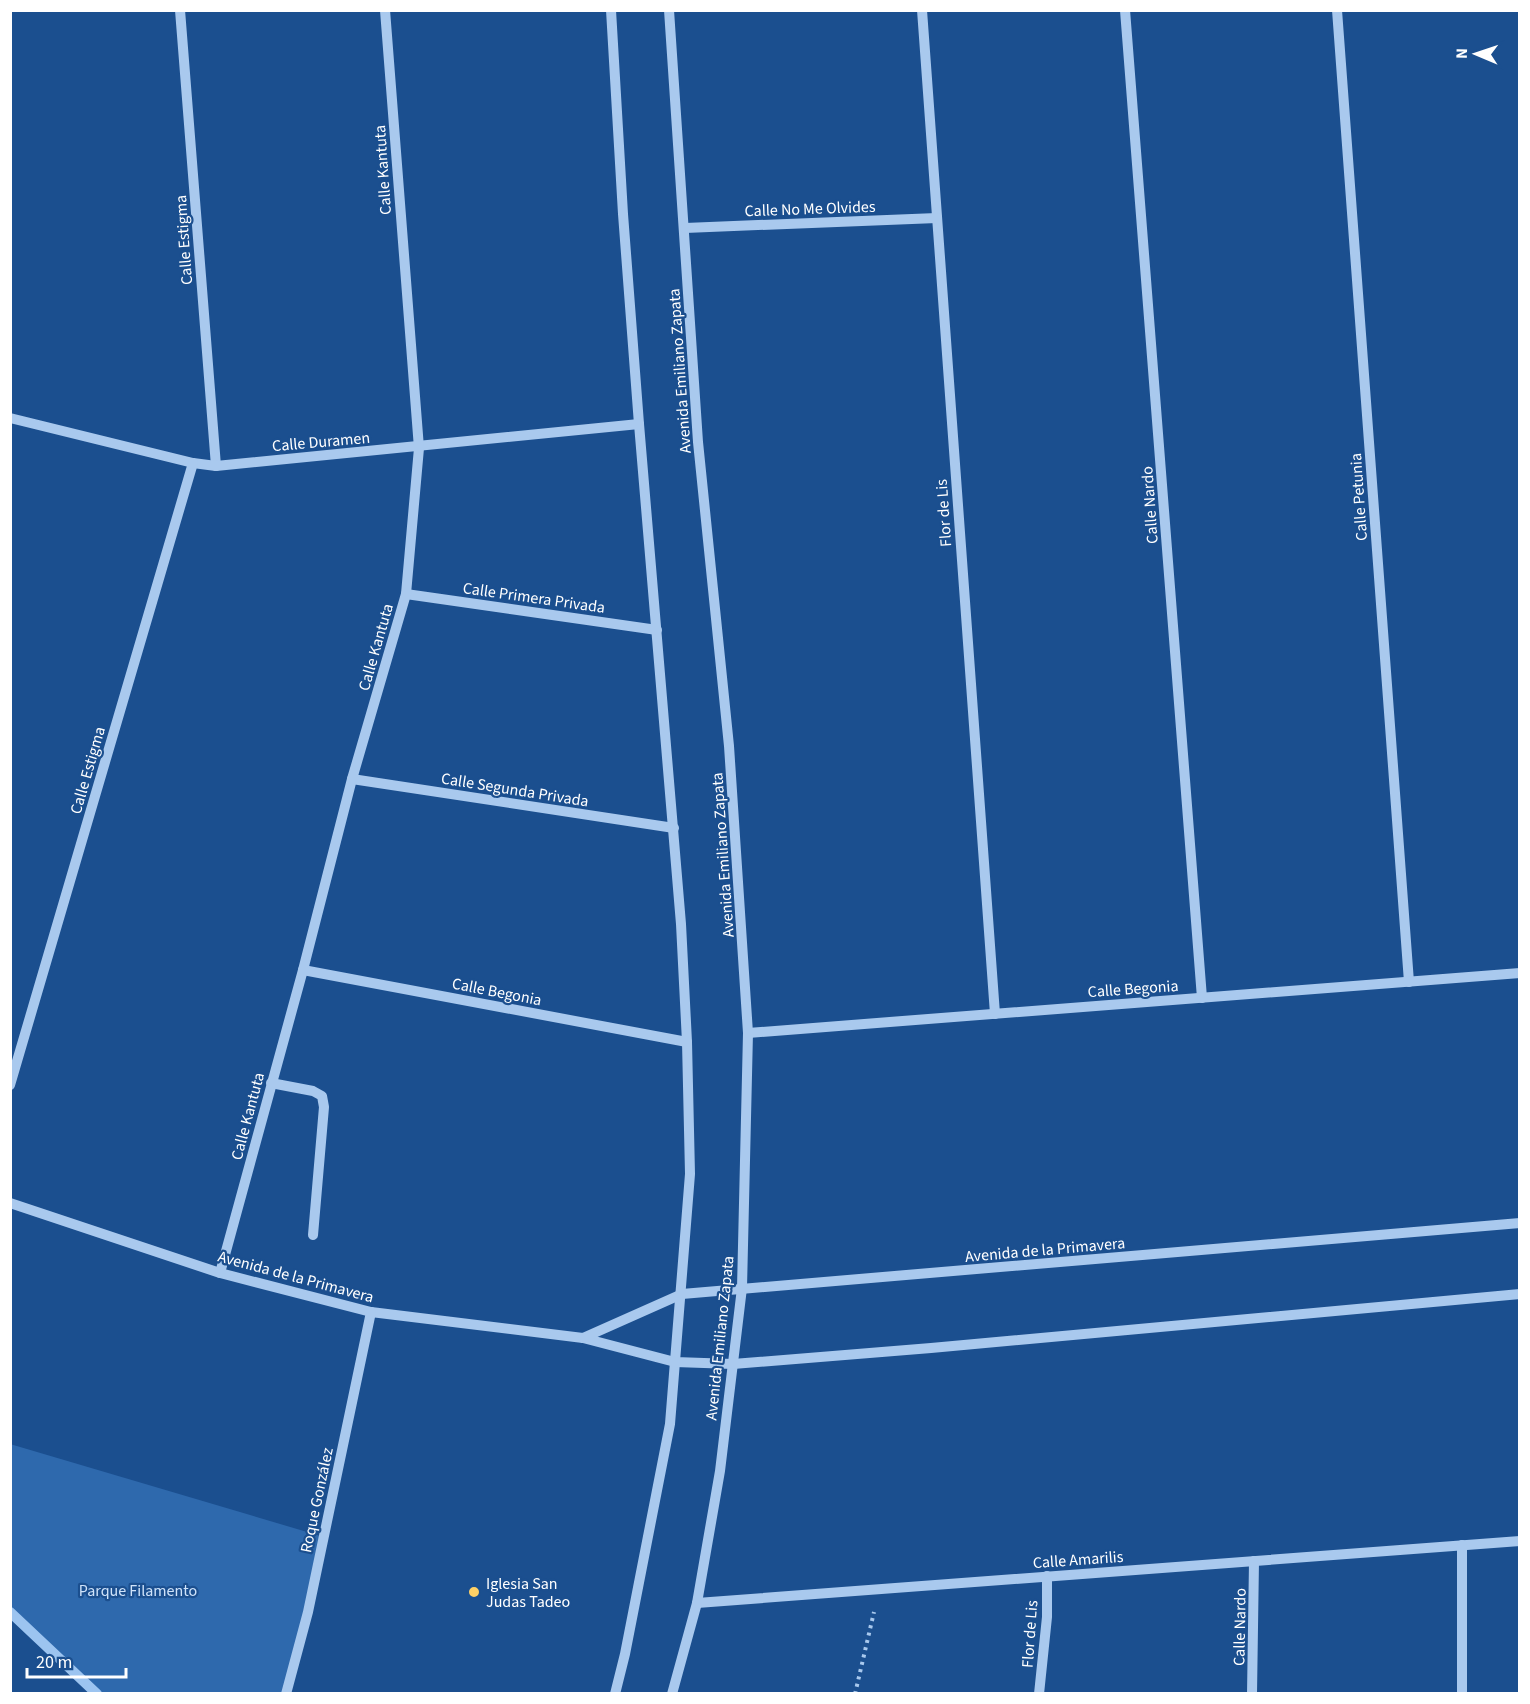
<svg xmlns="http://www.w3.org/2000/svg" width="1530" height="1704" font-family="'Source Sans 3',sans-serif">
  <rect width="100%" height="100%" fill="#1b4f8f"/>
  <path fill="#2e69ad" d="M10,1444L324,1537L284,1693H97L11,1612Z"/>
  <g fill="none" stroke-linecap="round" stroke-linejoin="round">
    <path stroke="#9cc4f0" stroke-width="10" d="M10,1612L97,1694"/>
    <path stroke="#a9c9ee" stroke-width="4" stroke-dasharray="3 4.5" stroke-linecap="butt" d="M855,1694L874,1612"/>
    <g stroke="#a9c9ee" stroke-width="10">
      <path d="M180,10L216,466"/>
      <path d="M611,10L623,214L639,424L681,924L687,1042L690,1174L670,1424L625,1654L615,1694"/>
      <path d="M669,10L698,442L729,746L748,1033L742,1288L720,1471L697,1603L672,1694"/>
      <path d="M922,10L995,1014"/>
      <path d="M1125,10L1202,998"/>
      <path d="M1337,10L1409,982"/>
      <path d="M685,228L937,218"/>
      <path d="M10,418L193,463L216,466L639,424"/>
      <path d="M406,594L657,630"/>
      <path d="M352,779L674,828"/>
      <path d="M303,970L687,1042"/>
      <path d="M748,1033L1520,973"/>
      <path d="M271,1083L313,1091L322,1096L324,1107L313,1235"/>
      <path d="M10,1085L193,463"/>
      <path d="M10,1203L220,1273L371,1312L583,1338L675,1362L733,1364L931,1348L1520,1294"/>
      <path d="M220,1273L303,970L352,779L406,594L419,448L385,10"/>
      <path d="M583,1338L682,1294L1520,1223"/>
      <path d="M697,1603L1520,1541"/>
      <path d="M286,1694L308,1612L371,1312"/>
      <path d="M1039,1694L1047,1617V1576"/>
      <path d="M1252,1694L1254,1561"/>
      <path d="M1462,1694V1545"/>
    </g>
  </g>
  <circle fill="#ffd166" stroke="#1b4f8f" stroke-width="2" cx="474" cy="1592" r="6"/>
  <g text-anchor="middle" stroke-width="4.5" stroke-linejoin="round" paint-order="stroke">
    <g font-size="16" fill="#fff" stroke="#1b4f8f">
      <text transform="translate(382 170) rotate(-94)" y="6">Calle Kantuta</text>
      <text transform="translate(810 208) rotate(-2)" y="6">Calle No Me Olvides</text>
      <text transform="translate(183 240) rotate(-94)" y="6">Calle Estigma</text>
      <text transform="translate(679 371) rotate(-94)" y="6">Avenida Emiliano Zapata</text>
      <text transform="translate(321 441) rotate(-5)" y="6">Calle Duramen</text>
      <text transform="translate(1358 497) rotate(-94)" y="6">Calle Petunia</text>
      <text transform="translate(1149 505) rotate(-94)" y="6">Calle Nardo</text>
      <text transform="translate(943 513) rotate(-94)" y="6">Flor de Lis</text>
      <text transform="translate(534 597) rotate(8)" y="6">Calle Primera Privada</text>
      <text transform="translate(375 647) rotate(-74)" y="6">Calle Kantuta</text>
      <text transform="translate(87 770) rotate(-74)" y="6">Calle Estigma</text>
      <text transform="translate(515 789) rotate(9)" y="6">Calle Segunda Privada</text>
      <text transform="translate(722 855) rotate(-94)" y="6">Avenida Emiliano Zapata</text>
      <text transform="translate(1133 988) rotate(-4)" y="6">Calle Begonia</text>
      <text transform="translate(497 991) rotate(11)" y="6">Calle Begonia</text>
      <text transform="translate(247 1116) rotate(-75)" y="6">Calle Kantuta</text>
      <text transform="translate(1045 1249) rotate(-5)" y="6">Avenida de la Primavera</text>
      <text transform="translate(296 1276) rotate(15)" y="6">Avenida de la Primavera</text>
      <text transform="translate(719 1338) rotate(-84)" y="6">Avenida Emiliano Zapata</text>
      <text transform="translate(316 1500) rotate(-78)" y="6">Roque González</text>
      <text transform="translate(1078 1559) rotate(-4)" y="6">Calle Amarilis</text>
      <text transform="translate(1239 1627) rotate(-89)" y="6">Calle Nardo</text>
      <text transform="translate(1029 1634) rotate(-86)" y="6">Flor de Lis</text>
    </g>
    <g font-size="16" fill="#fff" stroke="#1b4f8f" text-anchor="start">
      <text x="486" y="1589">Iglesia San<tspan x="486" dy="18">Judas Tadeo</tspan></text>
    </g>
    <g font-size="16" fill="#cfe3fa" stroke="#1b4f8f">
      <text x="138" y="1596">Parque Filamento</text>
    </g>
  </g>
  <rect width="1530" height="1704" fill="none" stroke="#ffffff" stroke-width="24"/>
  <g transform="translate(1476 54) rotate(272)" stroke="#1b4f8f" stroke-width="4.5" paint-order="stroke">
  <path d="M0-4.5L10 22L0 15L-10 22Z" fill="#ffffff"/>
  <text y="-9" font-size="16" font-weight="bold" text-anchor="middle" fill="#ffffff">N</text>
  </g>
  <path d="M27 1668v9h99v-9" fill="none" stroke="#ffffff" stroke-width="3"/>
  <text x="36" y="1668" font-size="18" fill="#ffffff" stroke="#1b4f8f" stroke-width="4.5" paint-order="stroke">20 m</text>
</svg>
